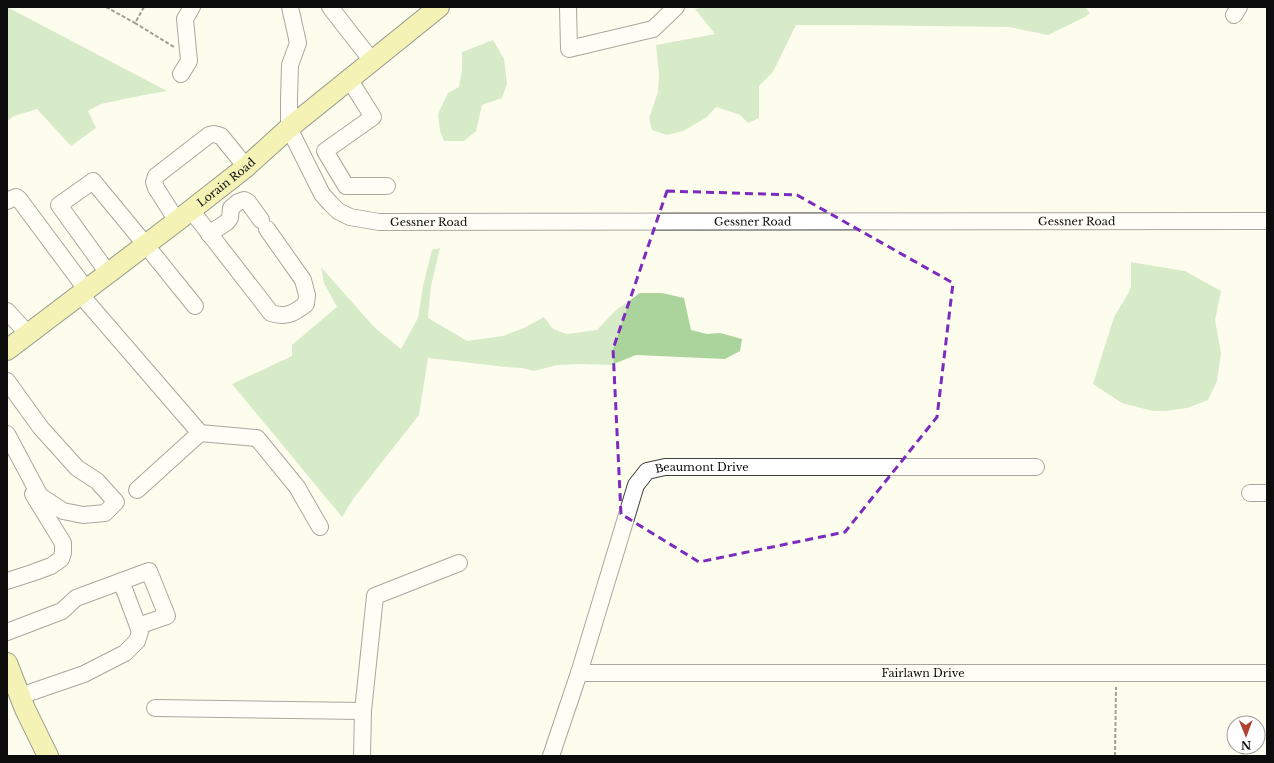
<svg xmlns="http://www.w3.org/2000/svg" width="1274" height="763" font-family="'Libre Baskerville',serif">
  <rect width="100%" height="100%" fill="#fdfdee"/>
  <g fill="#aad49b">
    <path d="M7,7L167,91L144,95L101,104L88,111L96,128L71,146L37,109L14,116L7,121Z"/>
    <path d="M706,7H1085L1090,13L1085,17L1048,35L1009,27L847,25H796L773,72L759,86V118L748,123L740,115L716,107L707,117L683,131L667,135L652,130L649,118L658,92L659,75L656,45L715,34L695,9Z"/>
    <path d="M493,40L504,59L507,84L502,98L482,105L476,131L464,141H444L440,131L438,114L448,93L459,87L462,70V52Z"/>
    <path d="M440,248L431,286L428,318L467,341L503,336L524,328L544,317L553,329L567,334L597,330L615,311L640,293H662L684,298L691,330L707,334L720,333L742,339L740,351L725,359L636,355L611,365L583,364L557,365L534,371L522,368L506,367L428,358L419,415L353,499L342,517L232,384L292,356V345L337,307L324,283L321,267L374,327L401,349L418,318L423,286L432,250Z"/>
    <path d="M1131,262L1185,271L1221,291L1215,320L1221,353L1217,381L1208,400L1187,408L1165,411H1153L1122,403L1093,384L1114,317L1129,292L1131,286Z"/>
  </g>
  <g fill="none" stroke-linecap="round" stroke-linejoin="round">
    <defs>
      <g id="minor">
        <path id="s1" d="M290,7L298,43L290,65L289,99V128L322,194L330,203L338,211L350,217L379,222L1267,221"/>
        <path d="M330,7L372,61"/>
        <path d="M568,7L569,49L653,29L676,7"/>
        <path d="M1234,15L1239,7"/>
        <path d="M181,74L189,61L185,19L192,7"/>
        <path d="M349,79L373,117L325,151L346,186H387"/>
        <path d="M7,201L16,197L19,199L86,289"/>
        <path d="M191,210L271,313C287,318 294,313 306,304L307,295L303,280L267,229"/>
        <path d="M177,221L156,188L154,182L156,176L209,135L214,134L221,136L246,167"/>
        <path d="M209,234L227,222L230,218L231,208L238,202L244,200L248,202L261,220"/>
        <path d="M108,273L59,205L93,181L145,244L195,306"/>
        <path d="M80,294L200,433L257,438L297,487L320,527"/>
        <path d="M7,311L28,334"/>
        <path d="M7,381L41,428L77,468L97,481L116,502L105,513L83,515L63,511L40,496L7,434"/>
        <path d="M137,490L200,433"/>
        <path d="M1250,493H1267"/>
        <path d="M7,581L32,573L51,566L61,559L63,553V543L33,494"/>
        <path d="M7,632L62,611L76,598L149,571L167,616L138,626L121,581"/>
        <path id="s2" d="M579,673H1267"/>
        <path d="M20,696L84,674L125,653L137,641L140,632L138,626"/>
        <path d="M155,708L363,711"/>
        <path d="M362,756L363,711L375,596L459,563"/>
        <path id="s3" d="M551,756L579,673L636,485L647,471L665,467H1036"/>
      </g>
      <g id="major">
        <path id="s4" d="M7,350L177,221L246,167L289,128L439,7"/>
        <path d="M7,663L25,709L48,756"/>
      </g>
    </defs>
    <use href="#minor" stroke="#3f3f3f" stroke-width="18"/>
    <use href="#major" stroke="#1d1d1d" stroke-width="22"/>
    <g stroke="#2e2e2e" stroke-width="2" stroke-dasharray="4 2" stroke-linecap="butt">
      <path d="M106,7L135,23"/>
      <path d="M144,7L135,23L174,47"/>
      <path d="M1115,756L1116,687"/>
    </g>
    <use href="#minor" stroke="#fff" stroke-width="16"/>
    <use href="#major" stroke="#ebe46f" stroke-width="20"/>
  </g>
  <path d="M0 0H1274V763H0ZM667,191L797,195L953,283L937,417L845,532L699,562L621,514L613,349Z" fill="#fdfdee" fill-opacity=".55" fill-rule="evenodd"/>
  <path fill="none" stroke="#7b2cbf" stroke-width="3" stroke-dasharray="8 5" stroke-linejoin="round" d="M667,191L797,195L953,283L937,417L845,532L699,562L621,514L613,349Z"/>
  <g text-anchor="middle" stroke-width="4" stroke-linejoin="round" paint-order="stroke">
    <g font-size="11" fill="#0c0c0c" stroke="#fff">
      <text dy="4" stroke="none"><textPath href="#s4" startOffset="276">Lorain Road</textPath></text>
      <text dy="4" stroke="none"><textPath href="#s1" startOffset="637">Gessner Road</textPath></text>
      <text dy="4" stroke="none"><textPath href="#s1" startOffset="961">Gessner Road</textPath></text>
      <text dy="4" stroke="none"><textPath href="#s1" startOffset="313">Gessner Road</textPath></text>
      <text dy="4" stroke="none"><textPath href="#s3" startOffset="357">Beaumont Drive</textPath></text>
      <text dy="4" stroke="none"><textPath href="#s2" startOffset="344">Fairlawn Drive</textPath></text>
    </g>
  </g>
  <rect width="1274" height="763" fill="none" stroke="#0c0c0c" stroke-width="16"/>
  <g transform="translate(1246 735) rotate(179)"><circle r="19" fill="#ffffff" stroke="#9e9e9e"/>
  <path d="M0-3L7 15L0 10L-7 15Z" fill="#af4332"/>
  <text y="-6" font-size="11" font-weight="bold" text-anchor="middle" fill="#0c0c0c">N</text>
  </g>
</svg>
